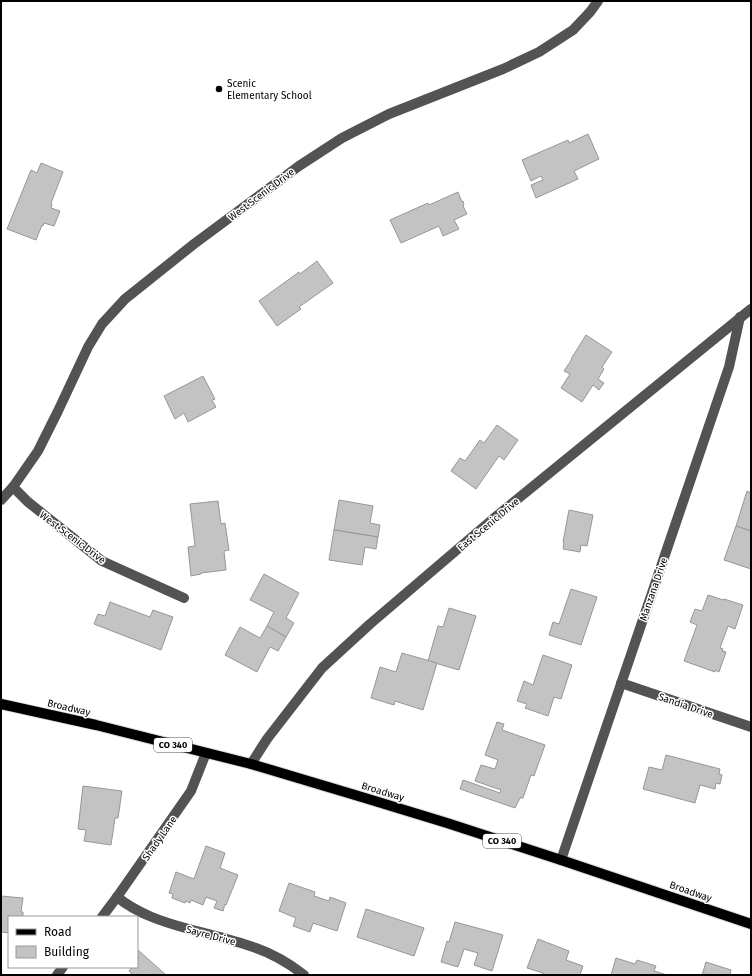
<svg xmlns="http://www.w3.org/2000/svg" width="752" height="976" font-family="'Fira Sans',sans-serif">
  <rect width="100%" height="100%" fill="#fff"/>
  <g fill="#c3c3c3" stroke="#979797">
    <path d="M588,134L599,159L574,171L578,179L536,198L531,185L543,180L541,176L531,181L522,160L568,140L569,143Z"/>
    <path d="M41,163L63,172L51,203L52,204L51,208L60,211L54,226L44,223L43,226L42,225L36,240L7,229L31,170L37,173Z"/>
    <path d="M458,192L462,202L463,201L464,205L463,206L467,214L454,220L459,229L443,236L439,226L401,243L390,220L428,203L429,205Z"/>
    <path d="M317,261L333,283L299,307L301,309L277,326L259,301L299,272L300,274Z"/>
    <path d="M586,335L612,352L602,367L604,369L598,379L604,383L599,390L593,385L582,402L561,388L570,374L564,371L572,359H571Z"/>
    <path d="M203,376L215,399L212,400L216,407L188,422L184,413L175,419L164,396Z"/>
    <path d="M497,425L518,440L504,460L499,456L476,489L451,471L460,458L465,461L480,440L484,443Z"/>
    <path d="M747,491L751,493V531L736,526Z"/>
    <path d="M339,500L373,506L370,523L380,525L378,537L334,530Z"/>
    <path d="M218,501L221,524L225,523L229,550L224,551L226,570L201,573V574L191,576L188,547L195,546L190,504Z"/>
    <path d="M569,510L593,515L587,546L581,545L580,552L563,549L564,542H563Z"/>
    <path d="M736,526L751,531V569L724,560Z"/>
    <path d="M334,530L378,537L376,549L365,547L362,565L329,560Z"/>
    <path d="M264,574L299,593L286,618L294,623L286,637L267,626L274,612L250,600Z"/>
    <path d="M571,589L597,597L581,645L549,635L553,622L559,624Z"/>
    <path d="M708,595L723,600L724,599L743,605L735,629L728,626L720,648L723,649L722,651L726,652L719,672L715,670V672L684,661L697,625L690,622L695,609L702,611Z"/>
    <path d="M110,602L150,617L153,610L173,617L161,650L94,624L98,614L105,616Z"/>
    <path d="M449,608L476,616L459,670L428,661L438,626L443,627Z"/>
    <path d="M267,626L286,637L278,651L270,647L257,672L225,655L240,627L260,638Z"/>
    <path d="M402,653L437,663L423,710L395,701L394,705L371,698L380,667L396,672Z"/>
    <path d="M543,655L572,665L561,699L554,697L548,716L525,708L527,704L517,701L524,681L533,685Z"/>
    <path d="M497,722L504,724L502,730L545,745L534,776L531,775L523,798H520L515,808L460,789L463,780L500,793L501,790L475,781L481,765L495,769L498,760L485,755Z"/>
    <path d="M666,755L720,769L719,774L722,775L720,784L716,783L715,789L700,785L695,803L643,789L649,767L662,770Z"/>
    <path d="M83,786L122,791L118,818H115L111,845L84,841L86,830L78,829Z"/>
    <path d="M206,846L225,853L220,868L238,875L226,905L225,904L223,911L214,908L217,901L206,897L203,905L191,900L190,903L186,901L185,903L172,898L173,894L169,893L176,872L194,879Z"/>
    <path d="M289,883L315,892L314,896L329,901L330,897L346,903L337,931L313,923L310,932L293,926L296,918L279,911Z"/>
    <path d="M1,896L23,898L21,912H23V917H9V933L1,932Z"/>
    <path d="M366,909L424,928L414,956L357,937Z"/>
    <path d="M455,922L503,935L492,971L474,965L478,953L464,949L458,967L441,962L447,941L449,942Z"/>
    <path d="M538,939L569,951L566,960L583,966L580,975H542L543,973L527,968Z"/>
    <path d="M137,950H138L166,975H133L129,971L132,967H137V960L139,958L137,956Z"/>
    <path d="M616,958L635,964L637,960L656,966L654,971L667,975H611Z"/>
    <path d="M706,962L731,970L730,975H702Z"/>
  </g>
  <g fill="none" stroke-linecap="round" stroke-linejoin="round">
    <defs>
      <path id="major" d="M1,704L96,725L251,764L365,798L447,823L561,860L751,924"/>
    </defs>
    <use href="#major" stroke="#dbdbdb" stroke-width="12"/>
    <g stroke="#535353" stroke-width="10">
      <path d="M13,487L28,502L102,561L184,598"/>
      <path d="M1,500L13,487L38,451L58,411L88,347L102,324L125,299L194,244L299,166L342,138L389,114L503,69L539,52L573,30L590,12L598,1"/>
      <path d="M621,683L751,727"/>
      <path d="M251,764L267,739L322,668L370,624L493,519L751,309"/>
      <path d="M561,860L729,367L740,317"/>
      <path d="M117,897C138,914 163,922 189,929C211,935 234,940 256,948C273,954 290,964 304,975"/>
      <path d="M102,917L117,897L191,791L206,753"/>
      <path d="M57,975L63,967"/>
    </g>
    <use href="#major" stroke="#000" stroke-width="10"/>
  </g>
  <circle fill="#000" stroke="#fff" stroke-width="1.5" cx="219" cy="89" r="4"/>
  <g text-anchor="middle" stroke-width="3" stroke-linejoin="round" paint-order="stroke">
    <g fill="#fff" stroke="#4c4c4c" stroke-width="1">
      <rect x="154" y="738" width="38" height="14" rx="3"/>
      <rect x="483" y="834" width="38" height="14" rx="3"/>
    </g>
    <g font-size="9" font-weight="bold" fill="#000">
      <text x="173" y="748">CO 340</text>
      <text x="502" y="844">CO 340</text>
    </g>
    <g font-size="10" fill="#000" stroke="#fff" text-anchor="start">
      <text x="227" y="87">Scenic<tspan x="227" dy="12">Elementary School</tspan></text>
    </g>
    <g font-size="10" fill="#000" stroke="#fff">
      <text transform="translate(261 194) rotate(-37)" y="4">West Scenic Drive</text>
      <text transform="translate(488 524) rotate(-40)" y="4">East Scenic Drive</text>
      <text transform="translate(73 537) rotate(37)" y="4">West Scenic Drive</text>
      <text transform="translate(653 589) rotate(-71)" y="4">Manzana Drive</text>
      <text transform="translate(686 705) rotate(19)" y="4">Sandia Drive</text>
      <text transform="translate(69 707) rotate(13)" y="4">Broadway</text>
      <text transform="translate(383 791) rotate(17)" y="4">Broadway</text>
      <text transform="translate(159 838) rotate(-55)" y="4">Shady Lane</text>
      <text transform="translate(691 891) rotate(19)" y="4">Broadway</text>
      <text transform="translate(211 935) rotate(15)" y="4">Sayre Drive</text>
    </g>
  </g>
  <rect width="752" height="976" fill="none" stroke="#000000" stroke-width="4"/>
  <rect x="8" y="916" width="130" height="52" fill="#ffffff" stroke="#999999"/>
  <rect x="16" y="929" width="20" height="6" fill="#000000" stroke="#999999"/>
  <text x="44" y="936" font-size="12" fill="#000000">Road</text>
  <rect x="16" y="946" width="20" height="12" fill="#c3c3c3" stroke="#999999"/>
  <text x="44" y="956" font-size="12" fill="#000000">Building</text>
</svg>
